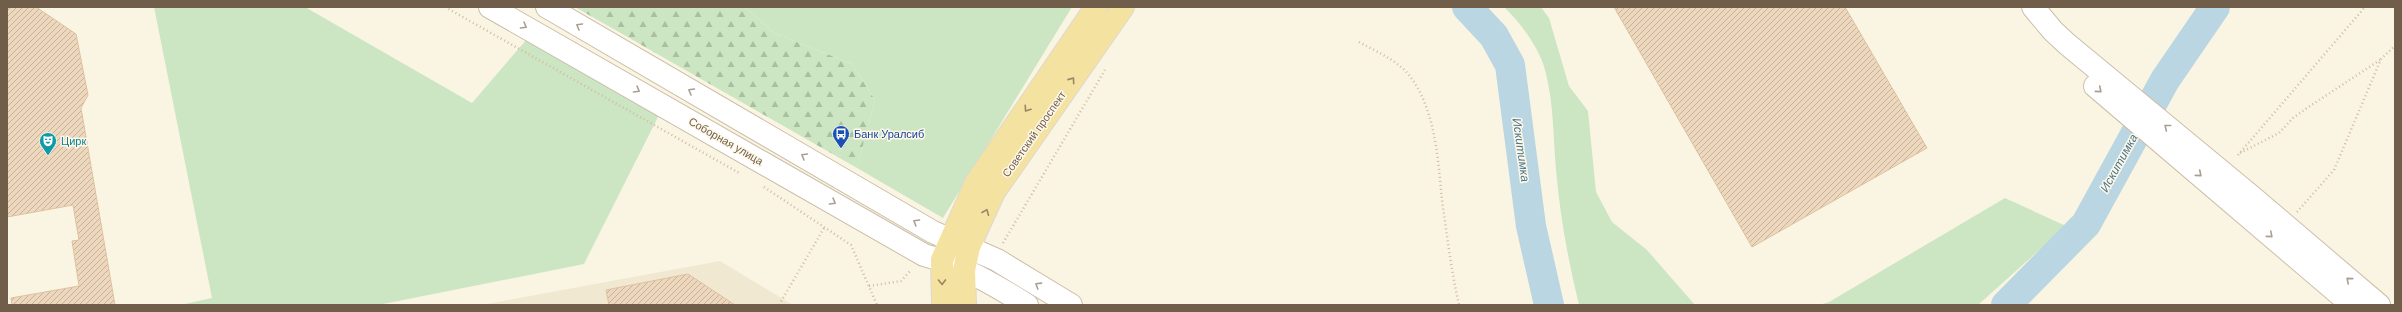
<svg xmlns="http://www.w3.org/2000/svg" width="2402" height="312" font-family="'DM Sans',sans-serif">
  <defs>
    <pattern id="forest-firs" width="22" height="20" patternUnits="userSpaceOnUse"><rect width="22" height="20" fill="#cce6c3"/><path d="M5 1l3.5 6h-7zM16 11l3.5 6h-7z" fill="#aabea0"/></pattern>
    <pattern id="building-hatch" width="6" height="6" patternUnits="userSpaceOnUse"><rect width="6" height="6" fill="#edd8bd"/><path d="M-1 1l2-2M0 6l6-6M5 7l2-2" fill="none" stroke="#c4b29c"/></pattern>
  </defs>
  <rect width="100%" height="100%" fill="#faf5e3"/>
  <path fill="#f1e8d2" d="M720,261L793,305H481Z"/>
  <g fill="#cce6c3">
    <path d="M154,7H305L472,103L527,39L660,113L584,264L378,305H180L212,298Z"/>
    <path d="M745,7H1072L943,218L857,168L875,100L852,64L774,33Z"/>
    <path d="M1504,7H1541L1549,18L1569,86L1588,111L1596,192L1612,222L1647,250L1695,305H1579C1568,260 1560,216 1556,170C1553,137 1554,103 1545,70C1540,49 1520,22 1504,7Z"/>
    <path d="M2005,198L2066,226L1978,305H1819L1829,302Z"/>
  </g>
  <path fill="url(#forest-firs)" d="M575,7H745L774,33L852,64L875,100L857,168Z"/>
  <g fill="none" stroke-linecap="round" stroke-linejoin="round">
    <g stroke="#b9d6e2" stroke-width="30">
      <path d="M1467,7L1494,36L1510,65L1531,226L1549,305"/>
      <path d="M2006,305L2086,224L2165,80L2215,7"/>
    </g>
  </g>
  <g fill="url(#building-hatch)" stroke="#dfc19f">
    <path d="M16,7H36L76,34L88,95L81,108L115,305H12L11,298L79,286L72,241L79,240L73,205L7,217V8Z"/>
    <path d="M1614,7H1845L1927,148L1752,247Z"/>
    <path d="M688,274L735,305H609L606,290Z"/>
  </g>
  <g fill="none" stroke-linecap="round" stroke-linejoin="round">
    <defs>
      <g id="secondary">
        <path d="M490,7L924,255C961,265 995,285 1027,305"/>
        <path d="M547,7L933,232L997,260L1071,305"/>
        <path d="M2033,7L2053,31L2067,44L2251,196L2379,305"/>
        <path d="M2095,86L2352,305"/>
      </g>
      <g id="primary">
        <path d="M943,305L942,260L976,183L1096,7"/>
        <path d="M965,305L964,270L969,247L994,192L1123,7"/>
      </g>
    </defs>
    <use href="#secondary" stroke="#cdbea9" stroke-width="24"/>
    <use href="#primary" stroke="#ddd8d4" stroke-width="24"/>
    <g stroke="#d2bba0" stroke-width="2.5" stroke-dasharray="1 3" stroke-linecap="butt">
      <path d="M445,7L741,174"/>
      <path d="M1359,42C1379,53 1402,62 1414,82C1436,116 1438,161 1442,200C1447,235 1451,270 1459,305"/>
      <path d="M2240,153L2279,133L2293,118L2307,108L2380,60"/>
      <path d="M2238,155L2365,7"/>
      <path d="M764,187L851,245L877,305"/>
      <path d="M2297,212L2334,170L2381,59L2395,46"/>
      <path d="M1003,243L1105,70"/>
      <path d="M869,286L901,281L911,270"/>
      <path d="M779,305L824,228"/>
    </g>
    <use href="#secondary" stroke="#fff" stroke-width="22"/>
    <use href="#primary" stroke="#f4e2a0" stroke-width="22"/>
  </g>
  <defs><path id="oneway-chevron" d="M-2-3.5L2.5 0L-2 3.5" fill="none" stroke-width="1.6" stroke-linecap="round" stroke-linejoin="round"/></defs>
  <g stroke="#a99e93">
    <use href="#oneway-chevron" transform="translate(524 26) rotate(30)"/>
    <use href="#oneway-chevron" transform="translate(579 26) rotate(-150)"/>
    <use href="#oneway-chevron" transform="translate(637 90) rotate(30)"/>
    <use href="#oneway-chevron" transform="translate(2099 90) rotate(40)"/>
    <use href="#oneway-chevron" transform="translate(691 91) rotate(-150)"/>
    <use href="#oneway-chevron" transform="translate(2167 127) rotate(-141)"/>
    <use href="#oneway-chevron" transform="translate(804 156) rotate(-150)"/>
    <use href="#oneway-chevron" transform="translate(2199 174) rotate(40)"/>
    <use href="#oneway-chevron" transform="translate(833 202) rotate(30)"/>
    <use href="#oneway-chevron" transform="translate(916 222) rotate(-149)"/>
    <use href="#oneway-chevron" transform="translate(2270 235) rotate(41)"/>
    <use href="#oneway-chevron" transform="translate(2349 280) rotate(-139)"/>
    <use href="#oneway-chevron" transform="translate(1038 285) rotate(-148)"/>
  </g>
  <g stroke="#988664">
    <use href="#oneway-chevron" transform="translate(1072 80) rotate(-55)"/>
    <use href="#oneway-chevron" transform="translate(1027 109) rotate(124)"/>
    <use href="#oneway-chevron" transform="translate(986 212) rotate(-68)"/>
    <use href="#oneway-chevron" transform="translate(942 282) rotate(89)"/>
  </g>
  <defs>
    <symbol id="bus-pin" viewBox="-11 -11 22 30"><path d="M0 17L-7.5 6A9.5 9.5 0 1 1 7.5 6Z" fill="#1a4fb4" stroke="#fdf8e9"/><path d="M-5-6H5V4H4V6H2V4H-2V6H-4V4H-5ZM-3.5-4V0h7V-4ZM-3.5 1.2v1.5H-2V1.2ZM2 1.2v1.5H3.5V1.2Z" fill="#fff"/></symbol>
    <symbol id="theatre-pin" viewBox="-11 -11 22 30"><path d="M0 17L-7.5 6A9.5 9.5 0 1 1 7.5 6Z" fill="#0f9aa8" stroke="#fdf8e9"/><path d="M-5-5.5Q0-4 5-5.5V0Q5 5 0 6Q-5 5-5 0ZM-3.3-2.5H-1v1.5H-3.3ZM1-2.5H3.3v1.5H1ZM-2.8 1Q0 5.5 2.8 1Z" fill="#fff"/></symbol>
  </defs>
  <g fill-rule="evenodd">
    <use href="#bus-pin" x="831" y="124" width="20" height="27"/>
    <use href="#theatre-pin" x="38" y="131" width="20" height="27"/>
  </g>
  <g text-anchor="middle" stroke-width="3" stroke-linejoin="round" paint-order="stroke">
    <g font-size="11" fill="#164399" stroke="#fdf8e9" text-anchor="start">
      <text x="854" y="138">Банк Уралсиб</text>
    </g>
    <g font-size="11" fill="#705e4b" stroke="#fdf8e9">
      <text transform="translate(1034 134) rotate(-55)" y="4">Советский проспект</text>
      <text transform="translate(726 141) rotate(30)" y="4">Соборная улица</text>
    </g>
    <g font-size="11" fill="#0d838f" stroke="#fdf8e9" text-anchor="start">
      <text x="61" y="145">Цирк</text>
    </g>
    <g font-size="12" font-style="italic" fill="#4a7589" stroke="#fdf8e9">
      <text transform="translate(1521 150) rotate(82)" y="4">Искитимка</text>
      <text transform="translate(2119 163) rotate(-61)" y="4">Искитимка</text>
    </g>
  </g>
  <rect width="2402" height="312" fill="none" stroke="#705e4b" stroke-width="16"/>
</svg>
